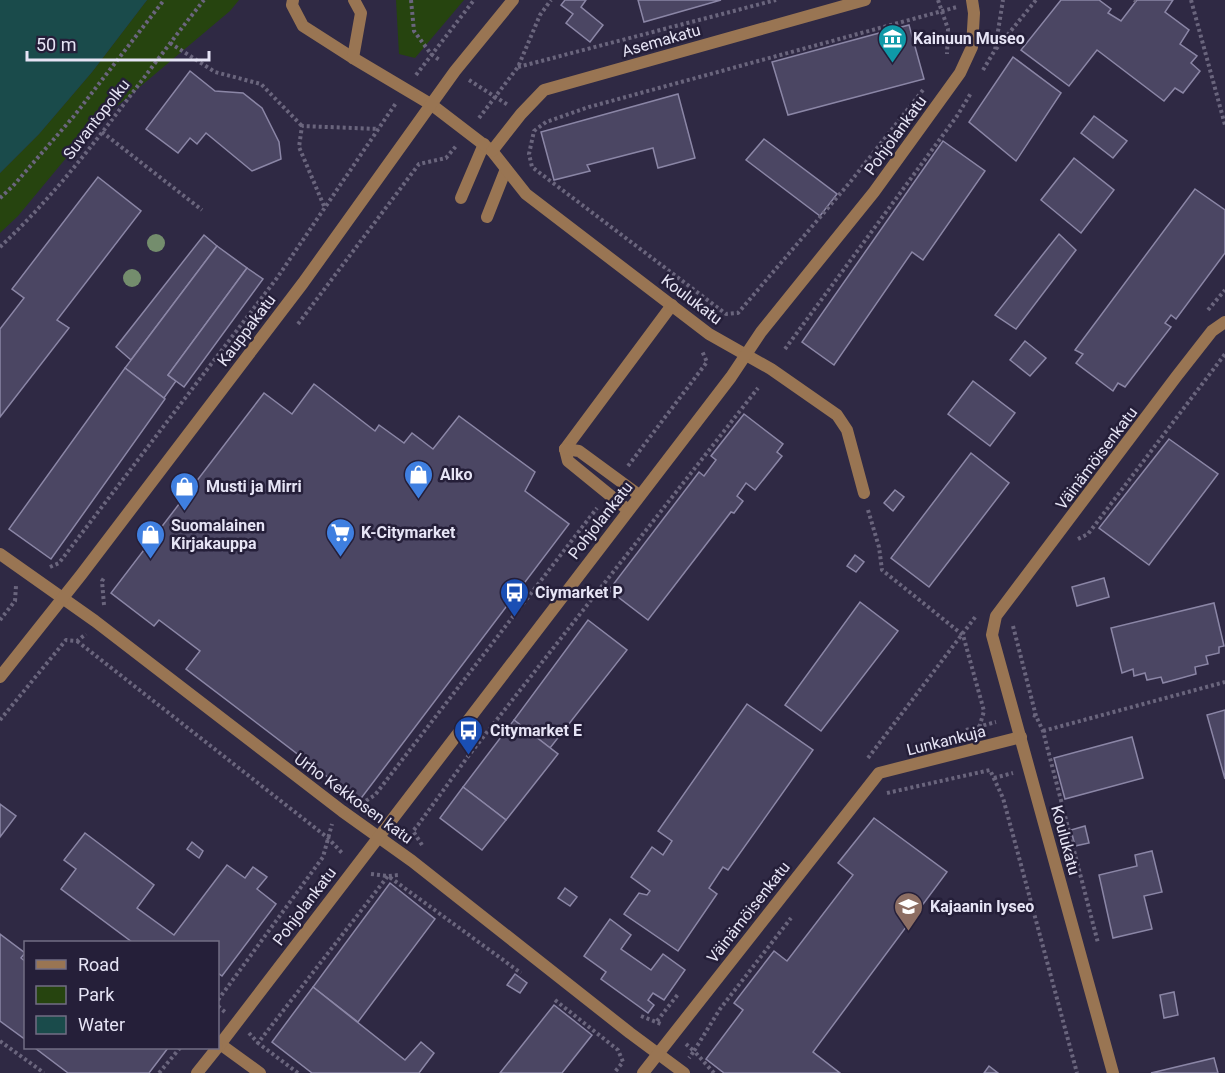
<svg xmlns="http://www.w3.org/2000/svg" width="1225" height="1073" font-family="Roboto,sans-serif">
  <rect width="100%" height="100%" fill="#2f2944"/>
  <g fill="#26440f">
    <path d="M147,0H239L230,11L91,128L18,216L0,233V173L39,134L92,72Z"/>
    <path d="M396,0H464L415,58L399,54Z"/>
  </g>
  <path fill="#1a4b4b" d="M0,0H147L92,72L39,134L0,173Z"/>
  <g fill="#4b4663" stroke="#8b86a6" stroke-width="1.5">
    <path d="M565,0H586L581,7L603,25L590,42L566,23L573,14L561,5Z"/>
    <path d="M638,0H721L644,22Z"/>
    <path d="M1061,0H1099L1111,9L1108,13L1121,21L1137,0H1173L1165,12L1189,30L1180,44L1197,56L1191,63L1200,71L1183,93L1175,88L1164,101L1097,50L1069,86L1021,50Z"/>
    <path d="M909,25L924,79L788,115L772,62Z"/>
    <path d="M1013,57L1061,93L1016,161L969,122Z"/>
    <path d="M190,71L215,91L243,93L262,108L279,142L281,159L252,171L206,133L197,144L190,138L178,153L146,129Z"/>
    <path d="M678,94L695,158L658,168L653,148L587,165L590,171L554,180L541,132Z"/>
    <path d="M1094,116L1127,141L1113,158L1081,133Z"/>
    <path d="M764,139L837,194L820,216L746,160Z"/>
    <path d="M943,141L985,171L923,260L912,252L834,365L802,342Z"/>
    <path d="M1074,158L1114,190L1081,233L1041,200Z"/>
    <path d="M98,177L141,211L57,320L69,328L0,417V329L24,298L12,289Z"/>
    <path d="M1195,189L1225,210V253L1176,319L1171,315L1165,323L1171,327L1125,387L1118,383L1113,391L1076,363L1083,354L1075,350Z"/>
    <path d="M1059,234L1076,250L1016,329L995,315Z"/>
    <path d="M204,235L217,246L131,360L116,347Z"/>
    <path d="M217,246L247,268L168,375L176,381L164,398L125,368Z"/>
    <path d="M247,268L263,279L184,387L168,375Z"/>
    <path d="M1025,341L1046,358L1030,376L1010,360Z"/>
    <path d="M125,368L165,399L51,559L9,529Z"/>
    <path d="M973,381L1015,413L990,446L948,414Z"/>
    <path d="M314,384L375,431L379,425L404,443L412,433L433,449L459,416L535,472L525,491L569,524L359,801L186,669L200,651L159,620L154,626L111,593L264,393L292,414Z"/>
    <path d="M744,414L783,444L777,452L782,456L755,490L746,483L737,496L743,501L734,513L731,512L648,620L609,590L699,472L704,476L716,460L711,456Z"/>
    <path d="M1169,439L1218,474L1149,565L1099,528Z"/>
    <path d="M971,453L1009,483L929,587L891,558Z"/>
    <path d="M895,490L904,497L893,511L884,503Z"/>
    <path d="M855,555L864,562L856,572L847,566Z"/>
    <path d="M1104,578L1109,597L1077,606L1072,587Z"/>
    <path d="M860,602L898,631L821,731L785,705Z"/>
    <path d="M1214,603L1224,646L1219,647V653L1206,656L1208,664L1195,667L1196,674L1163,683L1161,677L1147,680L1145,673L1134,676L1133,669L1122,673L1111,628Z"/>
    <path d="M588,620L627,650L550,748L514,720Z"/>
    <path d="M747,704L813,750L728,870L723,867L709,888L717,894L678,951L624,914L639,893L647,895L650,891L631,877L652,847L663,855L672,841L658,831Z"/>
    <path d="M1225,710V779L1207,715Z"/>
    <path d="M514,720L558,754L506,820L463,787Z"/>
    <path d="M1132,737L1143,778L1065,799L1054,758Z"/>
    <path d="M463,787L506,820L482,850L440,818Z"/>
    <path d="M0,804L16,816L0,837Z"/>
    <path d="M874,818L947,872L813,1052L840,1073H724L706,1059L743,1010L734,1003L774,951L787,961L853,875L838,863Z"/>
    <path d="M1085,826L1089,843L1075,846L1071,830Z"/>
    <path d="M85,833L154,885L137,908L174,935L227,865L245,878L253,867L267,877L257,889L276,904L222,976L218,973V942H132L61,889L76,869L64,860Z"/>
    <path d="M192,842L203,851L199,858L187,849Z"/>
    <path d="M1152,851L1162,892L1144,896L1152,929L1113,938L1099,875L1137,866L1135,855Z"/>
    <path d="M390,883L435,919L358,1022L313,987Z"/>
    <path d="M565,888L577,897L570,906L558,898Z"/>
    <path d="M610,919L631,935L621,949L651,970L663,954L685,970L664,1000L653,993L648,1000L654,1005L648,1013L601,979L606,972L584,956Z"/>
    <path d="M0,934L25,953L21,958L26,962V1040L0,1021Z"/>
    <path d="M515,974L527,983L520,993L507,985Z"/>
    <path d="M313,987L405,1060L421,1042L434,1053L419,1073H312L272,1042Z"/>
    <path d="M1174,992L1178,1015L1164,1018L1160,995Z"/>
    <path d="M554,1005L592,1035L562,1073H500Z"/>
    <path d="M35,1048H168L149,1073H68Z"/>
    <path d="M1214,1058L1218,1073H1151Z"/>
    <path d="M989,1066L998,1073H984Z"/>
  </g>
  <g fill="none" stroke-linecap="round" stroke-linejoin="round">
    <g stroke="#6a657d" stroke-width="4" stroke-dasharray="3 3" stroke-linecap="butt">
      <path d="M411,0L414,31L431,54L441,61"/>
      <path d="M938,0L948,29L947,54"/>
      <path d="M1134,0L1136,1"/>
      <path d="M1191,0L1225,125"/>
      <path d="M170,43L215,72L261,84L302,126"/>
      <path d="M996,49L1036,0"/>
      <path d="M518,67L776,0"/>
      <path d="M983,70L995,50L1003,0"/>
      <path d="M416,75L474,0"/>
      <path d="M469,80L508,105"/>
      <path d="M923,90L851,181L738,313L726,314L532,167L529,154L534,131L546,122L589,107L957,7"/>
      <path d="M479,118L518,67L540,15L551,0"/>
      <path d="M102,132L202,210"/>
      <path d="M0,198L13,186L74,116L164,0"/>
      <path d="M324,206L299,147L302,126L379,129"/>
      <path d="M0,247C78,174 137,83 204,0"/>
      <path d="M1208,310L1225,290"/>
      <path d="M298,324L419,164L446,158L457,145"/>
      <path d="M785,349L957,116L971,93"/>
      <path d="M628,466L707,362L702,351"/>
      <path d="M868,510L879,547L882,570L963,635L984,711L979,728"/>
      <path d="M1078,539L1088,534L1225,354"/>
      <path d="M50,567L59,563L277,278L396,103"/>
      <path d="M104,605L102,581L104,578"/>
      <path d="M0,620L15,601L16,586"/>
      <path d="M1013,626L1036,716"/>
      <path d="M77,641L328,838L343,854"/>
      <path d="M1033,715L1036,716L1043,731L1098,943"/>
      <path d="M0,720L66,640L77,641L86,634"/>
      <path d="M966,730L996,722"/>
      <path d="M1043,731L1225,682"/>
      <path d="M868,758L976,616"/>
      <path d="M994,778L1013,773"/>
      <path d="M887,793L990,770L1003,798L1077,1073"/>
      <path d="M361,804L375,795L597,508"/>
      <path d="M422,845L413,831L418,825L469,755L758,388"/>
      <path d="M371,874L388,876L399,875"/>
      <path d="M218,1000L323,857L332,824"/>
      <path d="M555,1000L618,1050L623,1062L614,1073"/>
      <path d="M218,1006L225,1012"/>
      <path d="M641,1016L661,1024"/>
      <path d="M657,1021L679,993"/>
      <path d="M249,1033L258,1043"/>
      <path d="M0,1041L44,1073"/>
      <path d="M686,1044L694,1051L689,1058"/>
      <path d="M159,1073L180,1048"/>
      <path d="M298,1073L258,1043L388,876L521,973"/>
      <path d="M714,1073L694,1051L720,1009L791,918"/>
    </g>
    <g stroke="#997553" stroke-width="12">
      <path d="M293,0L292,5L303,26L353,58L432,105"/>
      <path d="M353,58L361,13L354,0"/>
      <path d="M461,198L484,144"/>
      <path d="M487,217L506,169"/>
      <path d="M565,449L672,305"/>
      <path d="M565,449L568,461L628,510"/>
      <path d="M565,449L579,451L639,495"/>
      <path d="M220,1044L260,1073"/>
    </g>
    <g stroke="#997553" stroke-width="12">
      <path d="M432,105L492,151L526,194L709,334L771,369L837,415L847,430L864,493"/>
      <path d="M492,151L521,114L544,90L865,0"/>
      <path d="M0,554L95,621L342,811L412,861L630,1033L684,1073"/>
      <path d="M0,677L81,575L303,283L455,71L513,0"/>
      <path d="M643,1073L879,773L1021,737"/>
      <path d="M1113,1073L992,635L996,616L1176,377L1212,331L1225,322"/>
    </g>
    <g stroke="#997553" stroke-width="12">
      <path d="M218,1047L731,377L761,332L874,192L960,73L972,47L974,13L972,0"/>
      <path d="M197,1073L217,1048"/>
    </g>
  </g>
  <g fill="#748d6d">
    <circle cx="156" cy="243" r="9"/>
    <circle cx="132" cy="278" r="9"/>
  </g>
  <defs>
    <symbol id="museum-pin" viewBox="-11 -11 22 30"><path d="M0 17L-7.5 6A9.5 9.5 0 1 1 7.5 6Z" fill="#0f9aa8" stroke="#251f39"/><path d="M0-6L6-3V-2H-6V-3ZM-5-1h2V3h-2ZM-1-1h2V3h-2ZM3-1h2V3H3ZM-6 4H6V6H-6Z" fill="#fff"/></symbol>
    <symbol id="shop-pin" viewBox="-11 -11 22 30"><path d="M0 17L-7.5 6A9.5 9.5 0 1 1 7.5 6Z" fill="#3f7fe0" stroke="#251f39"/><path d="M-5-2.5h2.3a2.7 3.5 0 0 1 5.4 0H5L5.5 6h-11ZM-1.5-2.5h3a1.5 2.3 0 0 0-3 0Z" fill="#fff"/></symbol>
    <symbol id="supermarket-pin" viewBox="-11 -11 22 30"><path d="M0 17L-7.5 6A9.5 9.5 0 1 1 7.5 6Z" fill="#3f7fe0" stroke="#251f39"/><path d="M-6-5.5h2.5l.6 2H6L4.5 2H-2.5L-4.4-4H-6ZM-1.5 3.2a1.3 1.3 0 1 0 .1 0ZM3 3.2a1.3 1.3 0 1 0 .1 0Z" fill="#fff"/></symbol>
    <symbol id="bus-pin" viewBox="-11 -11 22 30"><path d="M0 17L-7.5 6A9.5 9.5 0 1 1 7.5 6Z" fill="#1a4fb4" stroke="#251f39"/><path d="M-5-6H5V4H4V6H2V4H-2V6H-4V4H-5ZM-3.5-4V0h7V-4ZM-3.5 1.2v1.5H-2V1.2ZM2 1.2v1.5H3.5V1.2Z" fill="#fff"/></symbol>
    <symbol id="school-pin" viewBox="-11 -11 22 30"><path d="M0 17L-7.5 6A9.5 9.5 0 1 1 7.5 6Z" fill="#8d6e63" stroke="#251f39"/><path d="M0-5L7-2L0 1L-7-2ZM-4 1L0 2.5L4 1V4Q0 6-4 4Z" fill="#fff"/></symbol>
  </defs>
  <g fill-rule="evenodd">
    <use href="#museum-pin" x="876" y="22" width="33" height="45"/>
    <use href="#shop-pin" x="402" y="458" width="33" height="45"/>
    <use href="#shop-pin" x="168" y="470" width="33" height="45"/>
    <use href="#supermarket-pin" x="324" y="516" width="33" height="45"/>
    <use href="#shop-pin" x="134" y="518" width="33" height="45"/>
    <use href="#bus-pin" x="498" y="576" width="33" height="45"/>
    <use href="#bus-pin" x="452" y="714" width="33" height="45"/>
    <use href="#school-pin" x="892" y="890" width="33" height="45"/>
  </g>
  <g text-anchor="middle" stroke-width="5" stroke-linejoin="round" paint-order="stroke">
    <g font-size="16" font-weight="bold" fill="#e6e4f5" stroke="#251f39" text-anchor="start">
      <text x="913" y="44">Kainuun Museo</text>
      <text x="440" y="480">Alko</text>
      <text x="206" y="492">Musti ja Mirri</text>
      <text x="171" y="531">Suomalainen<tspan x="171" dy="18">Kirjakauppa</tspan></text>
      <text x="361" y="538">K-Citymarket</text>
      <text x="535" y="598">Ciymarket P</text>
      <text x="490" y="736">Citymarket E</text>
      <text x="930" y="912">Kajaanin lyseo</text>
    </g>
    <g font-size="16" fill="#e6e4f5" stroke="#251f39">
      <text transform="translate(661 40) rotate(-16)" y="6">Asemakatu</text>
      <text transform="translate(96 119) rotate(-52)" y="6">Suvantopolku</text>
      <text transform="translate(895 135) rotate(-54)" y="6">Pohjolankatu</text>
      <text transform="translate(692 299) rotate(37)" y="6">Koulukatu</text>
      <text transform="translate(246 330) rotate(-53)" y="6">Kauppakatu</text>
      <text transform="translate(1096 458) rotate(-53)" y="6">Väinämöisenkatu</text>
      <text transform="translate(600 520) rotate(-52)" y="6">Pohjolankatu</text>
      <text transform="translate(946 740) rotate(-14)" y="6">Lunkankuja</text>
      <text transform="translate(354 798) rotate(36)" y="6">Urho Kekkosen katu</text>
      <text transform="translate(1066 840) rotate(75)" y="6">Koulukatu</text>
      <text transform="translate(304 906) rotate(-53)" y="6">Pohjolankatu</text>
      <text transform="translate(748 912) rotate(-52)" y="6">Väinämöisenkatu</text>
    </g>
  </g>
  <rect x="24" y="941" width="195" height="108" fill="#251f39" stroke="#726e84" stroke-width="1.5"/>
  <rect x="36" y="960" width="30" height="9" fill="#997553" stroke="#726e84" stroke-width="1.5"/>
  <text x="78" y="971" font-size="18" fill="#e6e4f5">Road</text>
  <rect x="36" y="986" width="30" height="18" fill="#26440f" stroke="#726e84" stroke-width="1.5"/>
  <text x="78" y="1001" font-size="18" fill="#e6e4f5">Park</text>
  <rect x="36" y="1016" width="30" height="18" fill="#1a4b4b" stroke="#726e84" stroke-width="1.5"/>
  <text x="78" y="1031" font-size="18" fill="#e6e4f5">Water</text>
  <path d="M27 51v9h182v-9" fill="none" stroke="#e6e4f5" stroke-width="3"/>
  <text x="36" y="51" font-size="18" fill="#e6e4f5" stroke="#251f39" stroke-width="4.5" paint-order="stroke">50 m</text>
</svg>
